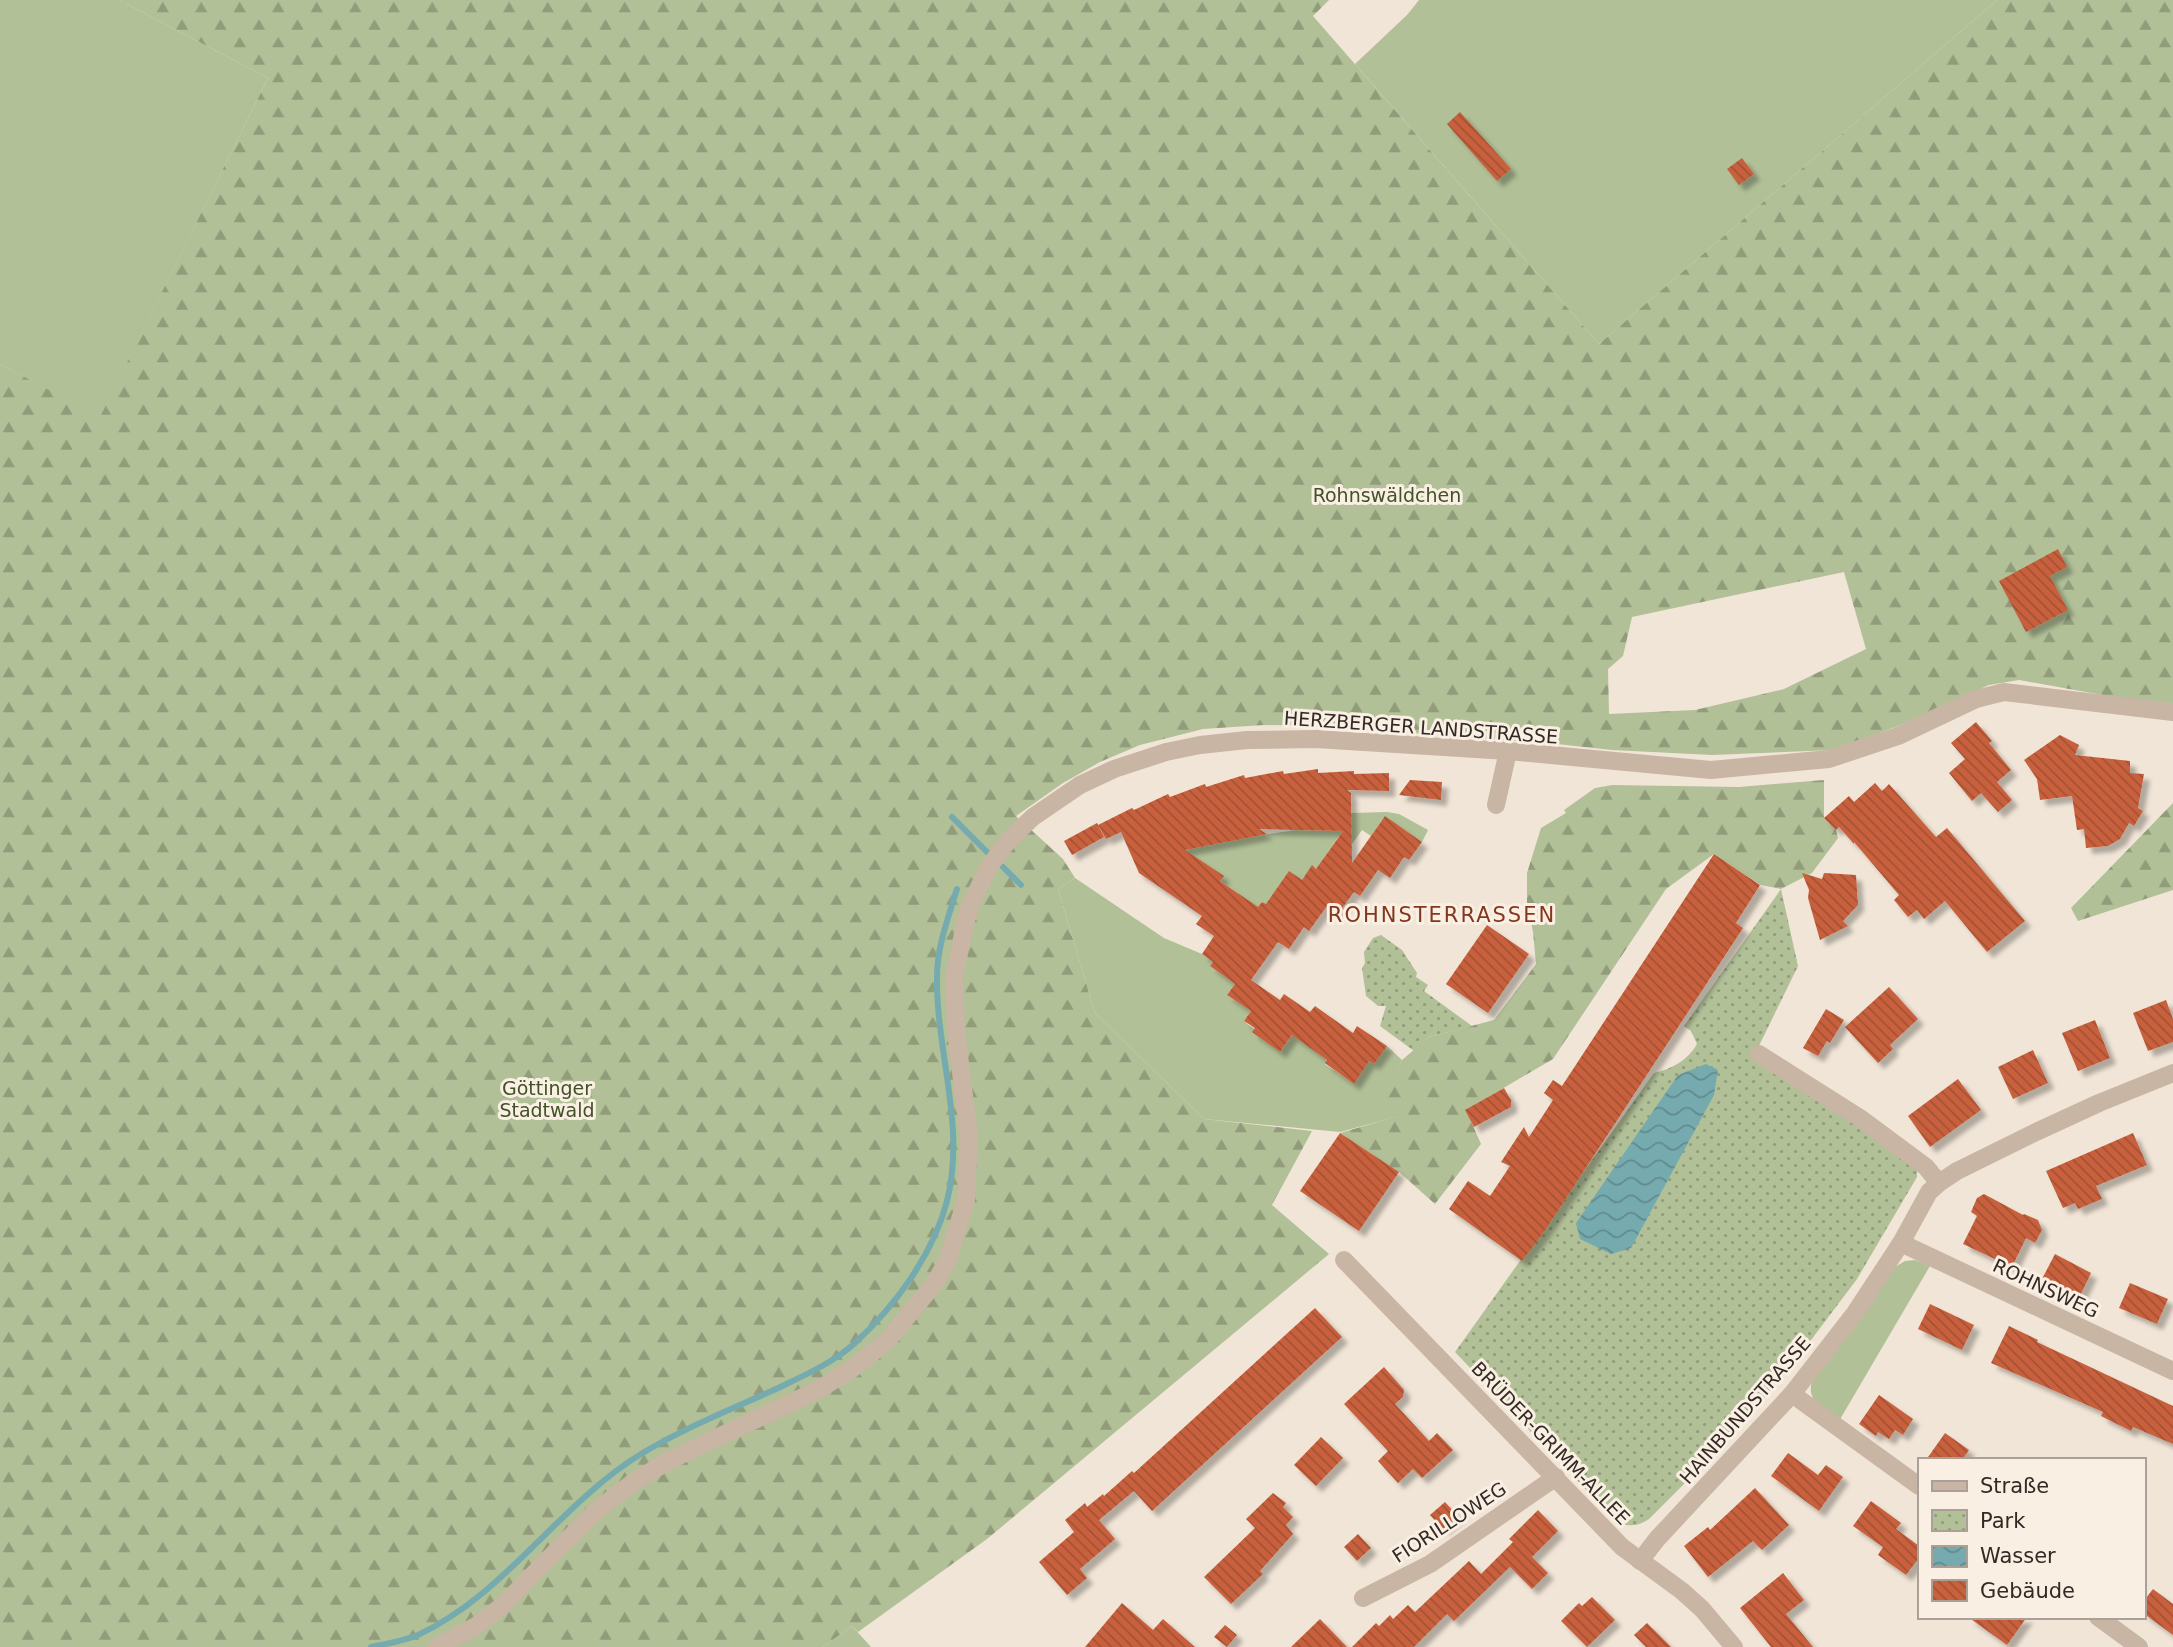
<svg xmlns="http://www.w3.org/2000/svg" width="2173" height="1647" font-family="'DejaVu Sans',sans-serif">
  <defs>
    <pattern id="forest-firs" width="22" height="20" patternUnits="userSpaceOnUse" patternTransform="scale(1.75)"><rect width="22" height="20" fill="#b1c097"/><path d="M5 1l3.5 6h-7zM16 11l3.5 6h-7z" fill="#919c7b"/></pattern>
    <pattern id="park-dots" width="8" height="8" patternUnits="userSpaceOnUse" patternTransform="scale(1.75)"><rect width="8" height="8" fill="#b1c097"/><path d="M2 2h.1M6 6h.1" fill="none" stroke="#919c7b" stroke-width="1.8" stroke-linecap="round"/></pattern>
    <pattern id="water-waves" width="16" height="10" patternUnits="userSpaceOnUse" patternTransform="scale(1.75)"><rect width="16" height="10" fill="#75abaf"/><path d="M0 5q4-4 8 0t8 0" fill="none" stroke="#618b8e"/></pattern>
    <pattern id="building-back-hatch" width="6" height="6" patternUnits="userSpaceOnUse" patternTransform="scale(1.75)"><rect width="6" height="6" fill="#c9613d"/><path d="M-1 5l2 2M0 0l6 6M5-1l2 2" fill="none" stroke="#a45033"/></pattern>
    <filter id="shadow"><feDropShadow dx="6" dy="6" stdDeviation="2" flood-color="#0004"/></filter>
  </defs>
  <rect width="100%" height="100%" fill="#f1e5d7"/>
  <g fill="#b1c097">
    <path d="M0,0H119L268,78L100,418L0,364Z"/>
    <path d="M1419,0H1997L1599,344L1355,64L1407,15Z"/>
    <path d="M1387,812L1399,814L1428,830L1422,842L1399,826L1382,820L1371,836L1362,830L1352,844L1339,836L1321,862V872L1312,866L1302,880L1272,908L1262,902L1243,930L1222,915L1238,893L1220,881L1223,876L1157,864L1191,848L1238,838L1297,830L1351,831V813Z"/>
    <path d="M1075,878L1164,938L1202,954L1213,962L1210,966L1235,984L1227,995L1251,1011L1244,1021L1280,1052L1293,1034L1327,1060L1325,1064L1353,1083L1360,1061L1387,1046L1402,1060L1388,1093L1399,1116L1340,1132L1204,1119L1095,1013L1058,889Z"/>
    <path d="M1915,1260L1930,1266L1839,1421C1824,1409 1804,1400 1813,1379L1895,1267L1905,1261Z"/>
    <path d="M852,1626L871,1647H823Z"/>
  </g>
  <g fill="url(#forest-firs)" fill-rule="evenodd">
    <path d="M119,0H1329L1313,16L1599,344L1997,0H2173V703L2141,702L2019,680L1989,685L1898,726L1834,750L1712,755L1612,750L1557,744L1321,726L1264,725L1203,729L1140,745L1100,762L1063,783L1016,816L1063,859L1075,878L1058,889L1095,1013L1204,1119L1312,1131L1272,1205L1329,1254L987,1539L858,1632L852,1626L823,1647H0V364L100,417L268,78ZM1844,572L1866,649L1784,689L1695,710L1609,714L1608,669L1623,656L1632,617Z"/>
    <path d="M1824,780V818L1836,830L1838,838L1812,873L1781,889L1761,885L1714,854L1666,889L1553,1059L1466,1110L1481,1144L1435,1204L1399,1172L1340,1133L1398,1116L1387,1093L1402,1060L1429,1037L1494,1020L1536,964L1533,932L1527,902V873L1541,828L1566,813L1564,810L1595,788L1612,785L1739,787Z"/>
    <path d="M2173,803V890L2078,921L2071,908Z"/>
  </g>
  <g fill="url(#park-dots)">
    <path d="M1781,889L1798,966L1753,1058L1857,1121L1917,1169V1177L1857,1279L1790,1368L1730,1438L1649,1519C1638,1526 1631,1527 1618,1523L1455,1352L1654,1073C1672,1069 1688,1060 1697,1044L1691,1031L1684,1026Z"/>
    <path d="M1381,935L1402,950L1417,973L1416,977L1428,985L1424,991L1472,1026L1429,1037L1414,1051L1380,1026L1386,1006H1378L1366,996L1362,968L1365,963L1364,952L1373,938Z"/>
  </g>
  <path fill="url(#water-waves)" d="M1706,1064L1718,1070L1714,1095L1631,1248L1611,1254L1580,1239L1576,1223L1678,1075Z"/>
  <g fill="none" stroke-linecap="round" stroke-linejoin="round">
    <g stroke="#75abaf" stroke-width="6">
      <path d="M952,817L988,853"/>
      <path d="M1003,867L1021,885"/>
      <path d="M371,1647C386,1644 404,1641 418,1635C506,1594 559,1504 641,1454C684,1428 732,1409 776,1389C803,1376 833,1363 855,1343C895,1306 933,1255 947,1201C966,1126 936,1052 937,977C937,947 948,918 957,889"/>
    </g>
  </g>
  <g fill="url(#building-back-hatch)" fill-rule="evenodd" filter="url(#shadow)">
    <path d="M1460,112L1511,169L1497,181L1447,124Z"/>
    <path d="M1742,158L1754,174L1739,185L1727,169Z"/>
    <path d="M2058,549L2067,567L2050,576L2068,610L2026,632L1999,581Z"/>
    <path d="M1976,722L1992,741L1989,743L2011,770L1997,782L2012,800L1998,812L1981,793L1972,801L1949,773L1965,759L1951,743Z"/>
    <path d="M2060,735L2079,745L2075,755L2130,761V773L2144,774L2138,808L2143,811L2134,826L2129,823L2120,839L2108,846L2086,848L2084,829L2077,830L2072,796L2040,800L2037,779L2024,760Z"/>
    <path d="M1318,769V773L1354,771V774L1389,773V791L1347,790L1351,793L1352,863L1385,816L1422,842L1409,860L1404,857L1390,878L1378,870L1360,896L1354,892L1338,914L1327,906L1309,931L1304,927L1289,949L1278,942L1251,980L1280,1000L1284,994L1310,1012L1315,1006L1353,1033L1357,1026L1387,1046L1374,1064L1369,1061L1354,1084L1325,1063L1327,1060L1292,1035L1280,1052L1252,1032L1255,1028L1244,1021L1251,1011L1227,995L1235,984L1210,966L1213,962L1202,954L1214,936L1196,924L1202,916L1139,873L1121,832L1106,839L1098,825L1132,808L1134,810L1168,794L1170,797L1205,784L1206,787L1244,775L1245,778L1283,771L1284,774ZM1259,829L1296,830L1343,831L1316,869L1312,865L1302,880L1289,871L1266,904L1262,902L1258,907L1220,881L1224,876L1185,850L1267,834Z"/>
    <path d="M1410,780L1442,782L1441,800L1399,795Z"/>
    <path d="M1875,783L1882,791L1889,784L1936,837L1947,828L2025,921L1987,952L1945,901L1924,919L1917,910L1908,917L1894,900L1899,895L1854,842V844L1839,827L1836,830L1824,818L1849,796L1854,802Z"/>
    <path d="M1097,823L1104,837L1072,855L1064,841Z"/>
    <path d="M1714,854L1760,885L1736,923L1743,928L1544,1232L1522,1261L1449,1209L1468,1181L1490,1196L1510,1166L1501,1162L1524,1127L1529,1137L1553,1100L1544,1093L1553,1080L1562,1086Z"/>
    <path d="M1802,873L1822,879L1824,873L1856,875L1858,905L1843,921L1848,926L1820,940L1808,898L1809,890Z"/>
    <path d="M1487,925L1529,954L1488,1013L1446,984Z"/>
    <path d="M1889,987L1918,1019L1890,1045L1893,1049L1878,1063L1845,1027Z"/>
    <path d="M2166,1000L2173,1019V1042L2148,1051L2133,1013Z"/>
    <path d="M1826,1009L1844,1020L1830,1043L1827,1041L1818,1056L1803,1048Z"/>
    <path d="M2095,1020L2110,1058L2078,1071L2062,1033Z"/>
    <path d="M2033,1050L2048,1083L2013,1099L1998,1067Z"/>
    <path d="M1958,1079L1981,1110L1930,1147L1908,1116Z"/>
    <path d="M1504,1088L1511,1100V1107L1474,1127L1465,1110Z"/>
    <path d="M1340,1133L1399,1172L1359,1231L1300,1191Z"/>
    <path d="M2133,1133L2147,1165L2096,1186L2102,1199L2078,1209L2075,1203L2063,1208L2046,1171Z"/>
    <path d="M1984,1194L2023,1215L2024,1214L2038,1220L2042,1230L2035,1243L2026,1238L2012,1267L1963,1244L1977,1216L1971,1212L1977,1198Z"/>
    <path d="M2055,1254L2091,1273L2079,1298L2042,1279Z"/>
    <path d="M2130,1283L2168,1299L2157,1324L2119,1308Z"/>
    <path d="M1930,1304L1974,1325L1962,1350L1918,1329Z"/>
    <path d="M1315,1308L1342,1337L1152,1511L1134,1491L1099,1520L1115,1539L1080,1569L1087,1578L1067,1595L1039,1562L1074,1532L1065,1520L1085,1503L1087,1507L1103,1494L1104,1496L1132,1471L1134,1473Z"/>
    <path d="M2009,1326L2038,1340L2037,1342L2173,1406V1444L2133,1427L2131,1431L2101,1416L2103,1412L1991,1363Z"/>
    <path d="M1384,1367L1404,1390L1403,1397L1395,1404L1429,1441L1437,1433L1453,1450L1422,1478L1413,1469L1398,1483L1378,1461L1388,1451L1344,1404Z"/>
    <path d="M1879,1395L1913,1419L1903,1435L1895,1430L1889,1439L1878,1432L1876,1436L1859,1424Z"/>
    <path d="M1945,1433L1969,1450L1962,1460H1926Z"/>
    <path d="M1321,1437L1343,1458L1316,1486L1294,1465Z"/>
    <path d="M1788,1453L1818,1475L1826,1465L1843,1477L1819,1511L1771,1476Z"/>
    <path d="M1755,1488L1789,1525L1762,1550L1753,1541L1708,1577L1684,1546L1708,1527L1710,1530Z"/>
    <path d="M1273,1493L1286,1503L1283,1507L1293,1517L1286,1525L1293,1534L1260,1571L1263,1574L1231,1604L1204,1577L1255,1528L1246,1519Z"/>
    <path d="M1871,1501L1901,1523L1896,1529L1919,1546V1558L1906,1575L1878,1555L1883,1547L1853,1526Z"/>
    <path d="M1445,1502L1458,1516L1443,1529L1430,1515Z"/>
    <path d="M1538,1510L1558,1531L1532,1557L1548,1573L1532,1589L1510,1567L1454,1621L1447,1614L1414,1647H1352L1376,1623L1379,1626L1390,1615L1393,1619L1408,1605L1415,1612L1469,1561L1481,1574L1513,1542L1509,1539Z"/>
    <path d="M1358,1534L1371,1548L1357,1561L1344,1547Z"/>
    <path d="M1783,1573L1804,1600L1786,1614L1813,1647H1771L1740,1608Z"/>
    <path d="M2153,1589L2173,1604V1635L2143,1613V1602Z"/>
    <path d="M1592,1597L1615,1620L1587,1647L1561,1621L1579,1603L1582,1606Z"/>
    <path d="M1122,1603L1153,1630L1163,1619L1195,1647H1085Z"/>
    <path d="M1968,1617H2027L2007,1645Z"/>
    <path d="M1320,1619L1347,1647H1291Z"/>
    <path d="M1647,1623L1671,1647H1646L1634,1635Z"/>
    <path d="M1225,1625L1237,1635L1227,1647L1214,1637Z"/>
  </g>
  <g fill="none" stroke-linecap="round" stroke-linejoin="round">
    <g stroke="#c9b5a3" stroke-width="18">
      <path d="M1496,805L1508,751"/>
      <path d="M1759,1054L1860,1118L1926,1167L1939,1183"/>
      <path d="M1901,1243L2173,1371"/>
      <path d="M1344,1260L1622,1547L1682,1591L1702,1609L1734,1647"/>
      <path d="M1792,1394L1919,1486"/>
      <path d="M1640,1561L1657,1539L1792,1394L1855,1313L1901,1243L1929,1192L1939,1183L1957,1171L2036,1132L2099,1103L2173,1073"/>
      <path d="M1363,1598L1430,1564L1556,1477"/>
      <path d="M2098,1617L2139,1647"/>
      <path d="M437,1647L476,1626L503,1605L596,1511L635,1481L670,1460L816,1391L852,1369L887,1341L934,1284L947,1262L966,1200L969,1136L956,1032L954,978L965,924L970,906L988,868L1008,841L1033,817L1080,785L1114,769L1166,752L1200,745L1247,740L1316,739L1508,751L1711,770L1829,759L1898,736L1976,699L2004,692L2173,712"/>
    </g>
  </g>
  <g text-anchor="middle" stroke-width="6" stroke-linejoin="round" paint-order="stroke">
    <g font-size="19" fill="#425228" stroke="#f9efe3">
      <text x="1387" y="502">Rohnswäldchen</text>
      <text x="547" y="1095">Göttinger<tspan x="547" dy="22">Stadtwald</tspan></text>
    </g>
    <g font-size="19" fill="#342a25" stroke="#f9efe3">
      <text transform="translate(1421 727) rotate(4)" y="7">HERZBERGER LANDSTRASSE</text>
      <text transform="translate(2046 1288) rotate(25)" y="7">ROHNSWEG</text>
      <text transform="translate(1745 1410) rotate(-49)" y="7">HAINBUNDSTRASSE</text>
      <text transform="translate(1551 1443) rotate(46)" y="7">BRÜDER-GRIMM-ALLEE</text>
      <text transform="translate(1449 1522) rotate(-33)" y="7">FIORILLOWEG</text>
    </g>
    <g font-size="21" letter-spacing="2" fill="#84371c" stroke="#f9efe3">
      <text x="1442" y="922">ROHNSTERRASSEN</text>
    </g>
  </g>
  <rect x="1918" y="1458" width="228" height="161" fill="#f9efe3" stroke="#aaa097" stroke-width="2"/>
  <rect x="1932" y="1481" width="35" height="10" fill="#c9b5a3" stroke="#aaa097" stroke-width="2"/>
  <text x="1980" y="1493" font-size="21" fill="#342a25">Straße</text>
  <rect x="1932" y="1510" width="35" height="21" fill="url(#park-dots)" stroke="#aaa097" stroke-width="2"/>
  <text x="1980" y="1528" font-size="21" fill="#342a25">Park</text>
  <rect x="1932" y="1546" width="35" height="21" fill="url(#water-waves)" stroke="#aaa097" stroke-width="2"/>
  <text x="1980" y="1563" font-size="21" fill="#342a25">Wasser</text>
  <rect x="1932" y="1580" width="35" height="21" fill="url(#building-back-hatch)" stroke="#aaa097" stroke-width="2"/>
  <text x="1980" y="1598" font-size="21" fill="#342a25">Gebäude</text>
</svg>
